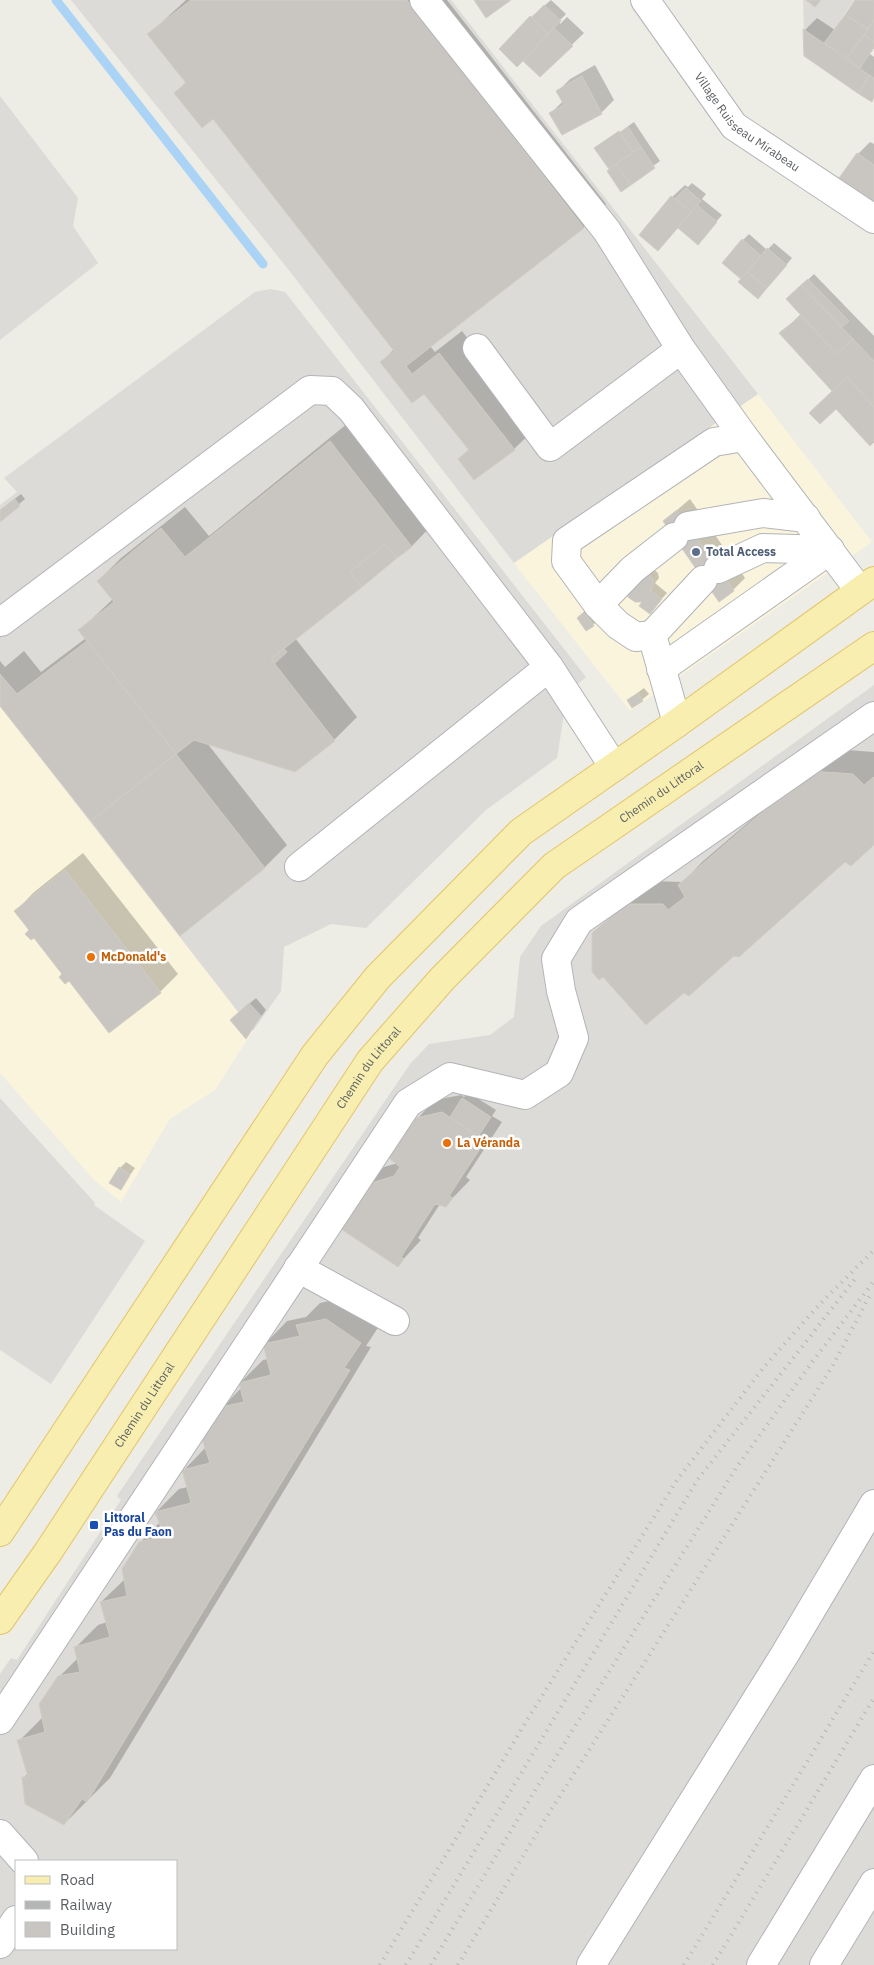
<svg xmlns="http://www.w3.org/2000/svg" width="874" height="1965" font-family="'IBM Plex Sans',sans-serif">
  <rect width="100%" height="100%" fill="#edece5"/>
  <g fill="#faf4dc">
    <path d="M758,394L872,542L630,711L514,563Z"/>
    <path d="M0,706L253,1031L215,1090L170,1119L121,1202L93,1179L0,1073Z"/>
  </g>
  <g fill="#dcdbd7" fill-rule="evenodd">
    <path d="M71,0H451L758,394L514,563L288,269Z"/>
    <path d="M803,0H854L825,43L804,30Z"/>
    <path d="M0,96L78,198L73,226L98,263L0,340Z"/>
    <path d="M270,289L285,292L586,677L555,704L564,714L557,758L486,810L366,928L331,924L284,947L281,991L253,1031L0,706V505L17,492L4,478L255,292Z"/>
    <path d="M874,685V1965H0V1674L11,1658L17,1660L121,1500L117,1496L410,1064L429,1044L490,1035L514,1017L520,957L541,926ZM16,1861H176V1949H16Z"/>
    <path d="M0,1098L95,1203L94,1205L145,1241L51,1384L0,1350Z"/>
  </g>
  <g fill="#0003">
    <path d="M186,0H447L606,204L584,227L430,346L435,352L462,331L537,427L514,449L459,459L469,449L424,392L382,362L394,349L214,117L176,93L186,82L149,34Z"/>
    <path d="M551,0L566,14L560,20V24L567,17L584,33L540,76L523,60L531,17Z"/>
    <path d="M856,0H874V48L870,54L874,57V97L871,100L805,55V30L817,18L835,30Z"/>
    <path d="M595,65L614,100L601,113L562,134L551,113L563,101L558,91L570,79Z"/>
    <path d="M634,122L660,161L621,190L610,169L596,149Z"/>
    <path d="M870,142L874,144V199L858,154Z"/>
    <path d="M692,183L706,194L702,199L722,215L698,243L679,227L658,249L641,235L672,197L685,185L688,187Z"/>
    <path d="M749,234L767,250L774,243L792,258L764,291L743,279V240Z"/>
    <path d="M814,274L874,336V441L833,391L781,333L801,314L788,299Z"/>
    <path d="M353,419L434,523L412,546L295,638L357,717L334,740L295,771L207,743L287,845L265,867L180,934L1,705L0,707V661L5,667L24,651L41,672L86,638L80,630L113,599L98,581L121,558L185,507L209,536Z"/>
    <path d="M21,494L25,499L0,520V510Z"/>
    <path d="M690,499L745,578L733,590L664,521Z"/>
    <path d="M653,569L658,573L659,578L655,583L667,593L650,612L644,600L629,592Z"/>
    <path d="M591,607L599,619L593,625L578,618Z"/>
    <path d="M644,688L649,694L633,707L628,700Z"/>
    <path d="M834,749L874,752V843L845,861L593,933L650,881L683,882L702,862Z"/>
    <path d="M83,853L178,974L160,992L109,1031L16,911L33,893Z"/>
    <path d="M256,998L266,1010L246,1037L237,1014Z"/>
    <path d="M469,1093L496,1110L492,1116L502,1122L466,1177L470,1180L445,1206L440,1204L418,1238L421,1240L398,1265L366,1186L384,1167L398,1163L417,1119L435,1100L461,1095L464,1097Z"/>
    <path d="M126,1162L135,1168L120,1189V1168Z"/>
    <path d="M349,1297L383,1320L366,1346L371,1347L110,1778L64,1824L24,1778L28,1773L19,1741L43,1717L59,1677L78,1658L75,1648L98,1625L107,1622L101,1602L125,1579L140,1543L160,1522L156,1512L179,1489L188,1487L184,1470L206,1447L222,1408L241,1388L240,1383L263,1360L268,1359L265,1344L287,1321L306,1317L320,1303Z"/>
  </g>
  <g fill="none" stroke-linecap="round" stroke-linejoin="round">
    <path stroke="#abd3f6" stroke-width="9" d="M56,0L263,264"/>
  </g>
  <g fill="#c9c6c1" stroke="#d1cdc3">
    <path d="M191,0H407L584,228L406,366L412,374L439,353L515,450L474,480L458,459L469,450L424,394L412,403L380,362L394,351L213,119L202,128L174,93L186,83L147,34Z"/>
    <path d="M474,0H511L486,18Z"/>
    <path d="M806,0H821L815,7Z"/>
    <path d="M855,0H874V20L868,29L845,15Z"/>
    <path d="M544,5L561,21L548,34L531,18Z"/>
    <path d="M845,15L868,29L847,58L824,43Z"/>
    <path d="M530,16L548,34L517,67L499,49Z"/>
    <path d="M874,20V42L864,35Z"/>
    <path d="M554,28L573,46L540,77L523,61Z"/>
    <path d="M803,29L869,75L859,94L804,56Z"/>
    <path d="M864,35L874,42V47L860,68L847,58Z"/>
    <path d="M869,75L874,78V97L872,102L859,94Z"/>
    <path d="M582,76L602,114L562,135L549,113L564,105L556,91Z"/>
    <path d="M628,127L641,147L633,152L620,133Z"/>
    <path d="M619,131L633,152L609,169L594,148Z"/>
    <path d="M641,147L655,168L631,185L616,164Z"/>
    <path d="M857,153L874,165V201L839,178Z"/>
    <path d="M616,164L631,185L621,192L607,171Z"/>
    <path d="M686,188L701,201L691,212L675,199Z"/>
    <path d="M671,196L691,212L658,251L639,235Z"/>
    <path d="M697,205L717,222L698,245L678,228Z"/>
    <path d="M742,239L761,256L741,279L722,263Z"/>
    <path d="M767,248L787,265L767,288L747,272Z"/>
    <path d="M747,272L767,288L758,299L738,282Z"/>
    <path d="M808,279L849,321L842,327L801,285Z"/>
    <path d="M801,285L853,339L837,354L786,299Z"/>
    <path d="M801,316L837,354L853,339L874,361V407L847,377L832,391L779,333Z"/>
    <path d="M847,377L874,407V442L870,446L836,409L820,424L809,413Z"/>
    <path d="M330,441L412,547L397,558L385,544L350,572L362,587L271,659L335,741L295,772L194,740L176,754L78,630L114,602L97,581L161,528L185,557Z"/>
    <path d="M15,499L20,506L0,522V510Z"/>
    <path d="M677,510L734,591L719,602L663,521Z"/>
    <path d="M385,544L397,558L362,587L350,572Z"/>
    <path d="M647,574L653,579V585L650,590L662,599L650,614L639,606L642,602H635L628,597V591Z"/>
    <path d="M584,612L594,626L586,631L577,618Z"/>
    <path d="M87,641L176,754L91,821L0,706V674L17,694Z"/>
    <path d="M284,649L287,652L275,663L271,659Z"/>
    <path d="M638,693L643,701L632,708L627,700Z"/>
    <path d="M176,754L265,868L180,936L91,821Z"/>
    <path d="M810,771L853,774L864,785L874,777V845L851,866L845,862L739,957L734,956L689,996L684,993L646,1025L603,977L599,980L592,972V933L626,904H663L668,910L685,897L678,885Z"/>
    <path d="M65,870L161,993L109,1033L69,981L65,984L59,977L62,974L34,938L31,940L25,934L29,930L14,911Z"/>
    <path d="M249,1003L261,1016L246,1039L230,1020Z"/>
    <path d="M462,1098L491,1117L478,1137L450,1117Z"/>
    <path d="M442,1112L485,1141L449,1196L453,1198L446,1207L435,1204L401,1257L404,1259L398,1267L338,1227L365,1185L394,1176L400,1167L389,1158L416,1118Z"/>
    <path d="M119,1167L130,1175L121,1190L109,1183Z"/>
    <path d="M326,1319L361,1343L344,1368L350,1370L87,1802L82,1799L64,1825L25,1804L22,1777H28L17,1740L45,1732L39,1704L58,1676L80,1672L74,1647L110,1637L100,1602L127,1596L122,1569L139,1542L164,1536L155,1512L191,1503L182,1470L210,1463L202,1439L221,1407L244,1402L239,1383L271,1375L263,1344L300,1336L296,1325Z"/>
  </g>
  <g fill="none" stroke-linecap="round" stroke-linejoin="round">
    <defs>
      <g id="minor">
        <path d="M424,0L607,231L681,349"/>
        <path id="s1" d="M645,0L734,126L874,219"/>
        <path d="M477,348L550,447L681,349L744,437L860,591"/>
        <path d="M688,526L763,513L806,518"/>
        <path d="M674,537L633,569L598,605L566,561L567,541L714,442L744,437"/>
        <path d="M718,569L763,548L830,550"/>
        <path d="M598,605L618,625L636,637L652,635"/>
        <path d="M1,622L310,390L332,391L351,409L549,667"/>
        <path d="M661,669L830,550"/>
        <path d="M677,723L652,635L703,580"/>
        <path d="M299,867L549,667L614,767"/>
        <path d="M298,1268L395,1321"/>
        <path d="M0,1720L408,1103L450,1077L525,1095L559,1073L574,1038L561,991L556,959L579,921L874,716"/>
        <path d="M0,1834L24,1861"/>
        <path d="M0,1944L16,1920"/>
        <path d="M591,1965L785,1654L874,1504"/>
        <path d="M761,1965L874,1779"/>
        <path d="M824,1965L874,1883"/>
      </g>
      <g id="major">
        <path d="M0,1532L315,1055L378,977L521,832L677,723L874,581"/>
        <path id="s2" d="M0,1620L48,1552L370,1061L443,978L554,866L874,646"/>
      </g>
    </defs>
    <use href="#minor" stroke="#b2b4b8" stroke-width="30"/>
    <use href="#major" stroke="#e3c568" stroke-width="30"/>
    <use href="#minor" stroke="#fff" stroke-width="28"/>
    <use href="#major" stroke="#f7eeb0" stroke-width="28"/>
    <g stroke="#b4b5b5" stroke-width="4" stroke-dasharray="1 6" stroke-linecap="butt">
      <path d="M380,1965L524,1725L677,1480L764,1367L819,1305L874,1250"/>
      <path d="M406,1965L698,1479L856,1278"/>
      <path d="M431,1965L534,1792L736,1468L813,1361L874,1281"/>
      <path d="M458,1965L544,1821L832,1367L870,1295"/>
      <path d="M684,1965L874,1651"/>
      <path d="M713,1965L874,1698"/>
    </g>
  </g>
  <circle fill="#5c6f8a" stroke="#fff" stroke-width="2" cx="696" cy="552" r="5"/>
  <g fill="#e8710a" stroke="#fff" stroke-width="2">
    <circle cx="91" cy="957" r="5"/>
    <circle cx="447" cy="1143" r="5"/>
  </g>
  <rect fill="#1a4fb4" stroke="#fff" stroke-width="2" x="89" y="1520" width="10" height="10" rx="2.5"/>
  <g text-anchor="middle" stroke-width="5" stroke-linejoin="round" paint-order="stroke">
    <g font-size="12" fill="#5c5f63" stroke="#fff">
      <text dy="4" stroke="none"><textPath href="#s1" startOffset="161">Village Ruisseau Mirabeau</textPath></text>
      <text dy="4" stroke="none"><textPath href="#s2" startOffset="1069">Chemin du Littoral</textPath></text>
      <text dy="4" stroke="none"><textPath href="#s2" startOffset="664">Chemin du Littoral</textPath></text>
      <text dy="4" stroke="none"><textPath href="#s2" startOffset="259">Chemin du Littoral</textPath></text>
    </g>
    <g font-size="12" font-weight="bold" fill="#4e5e75" stroke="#fff" text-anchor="start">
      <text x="706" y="556">Total Access</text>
    </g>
    <g font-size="12" font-weight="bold" fill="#c56008" stroke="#fff" text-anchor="start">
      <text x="101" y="961">McDonald's</text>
      <text x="457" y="1147">La Véranda</text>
    </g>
    <g font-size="12" font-weight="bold" fill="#164399" stroke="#fff" text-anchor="start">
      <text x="104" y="1522">Littoral<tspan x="104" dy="14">Pas du Faon</tspan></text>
    </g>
  </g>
  <rect x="15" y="1860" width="162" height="90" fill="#ffffff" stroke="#bebfc1"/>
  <rect x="25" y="1876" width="25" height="8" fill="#f7eeb0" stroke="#bebfc1"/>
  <text x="60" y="1885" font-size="15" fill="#5c5f63">Road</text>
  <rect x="25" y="1901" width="25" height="8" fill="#b4b5b5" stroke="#bebfc1"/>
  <text x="60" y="1910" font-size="15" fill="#5c5f63">Railway</text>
  <rect x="25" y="1922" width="25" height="15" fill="#c9c6c1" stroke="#bebfc1"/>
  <text x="60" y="1935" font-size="15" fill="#5c5f63">Building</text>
</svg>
